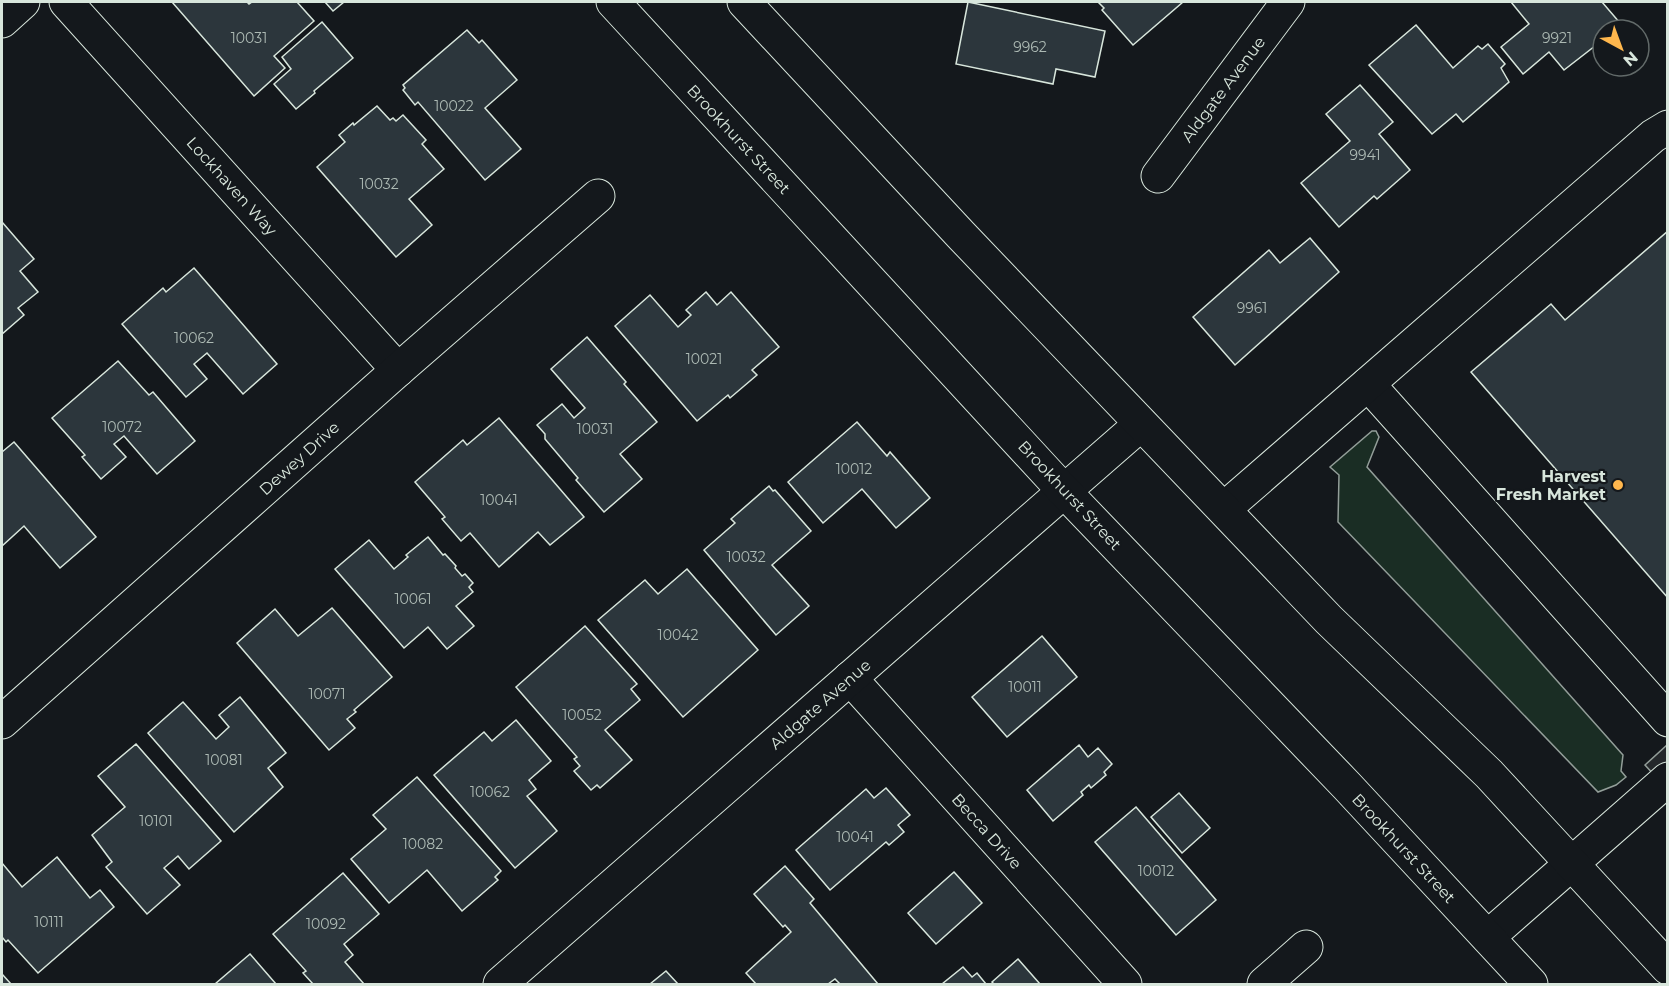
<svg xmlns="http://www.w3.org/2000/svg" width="1669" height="986" font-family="Montserrat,sans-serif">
  <rect width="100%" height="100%" fill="#14181c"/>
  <path fill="#1a2d24" stroke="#939e99" stroke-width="1.5" d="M1372,431H1376L1379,437L1367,467L1623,755L1621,771L1626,777L1616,785L1598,792L1338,522L1339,475L1330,467Z"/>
  <path fill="#24282b" stroke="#939e99" stroke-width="1.5" d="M1667,745V789L1645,765Z"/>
  <g fill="#2c363c" stroke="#d8e6dc" stroke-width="1.5">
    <path d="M172,2H247L249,4L252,2H297L314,21L274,56L285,68L254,96Z"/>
    <path d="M325,2H344L333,11Z"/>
    <path d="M968,2L1105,31L1095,77L1056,69L1053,84L956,64Z"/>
    <path d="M1098,2H1183L1133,45L1102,10L1104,8Z"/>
    <path d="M1511,2H1602L1626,30H1603V55L1595,46L1564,70L1549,52L1523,74L1501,47L1529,24Z"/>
    <path d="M322,22L353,58L314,91L315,93L296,109L274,84L291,69L282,57Z"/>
    <path d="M1416,25L1453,68L1478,46L1482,49L1488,44L1505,64L1501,68L1509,82L1463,122L1456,114L1432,134L1369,65Z"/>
    <path d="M467,30L479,43L482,40L517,80L485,108L521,149L485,180L418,102L415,105L403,90L405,88L403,85Z"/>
    <path d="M1360,85L1393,122L1379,134L1410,170L1377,199L1374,196L1339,227L1301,183L1350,141L1326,114Z"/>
    <path d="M377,106L390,120L393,118L396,121L403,115L426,140L422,144L444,169L409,199L432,225L396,257L317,167L345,142L339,135L353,123L354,125Z"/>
    <path d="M2,222L34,259L20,271L38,292L18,308L24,315L2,334Z"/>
    <path d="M1668,231V598L1471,372L1551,304L1565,320Z"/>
    <path d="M1310,238L1339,272L1235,365L1193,317L1269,250L1280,263Z"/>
    <path d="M194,268L277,364L243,394L207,353L194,364L207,379L186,397L122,324L163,288L166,292Z"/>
    <path d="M706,292L717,305L731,292L779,347L752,370L757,375L730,398L728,395L697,421L615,326L650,295L678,327L691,315L686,310Z"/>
    <path d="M587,337L626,382L624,384L657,422L620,454L642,479L604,512L576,480L578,478L545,439V434L537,425L562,404L574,418L585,408L551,369Z"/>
    <path d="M118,361L149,395L153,392L195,441L157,474L124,436L114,444L126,457L101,479L82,457L85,455L52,418Z"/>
    <path d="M499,418L584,517L550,545L538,532L499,567L470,533L461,541L442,519L445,517L415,482L463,440L467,445Z"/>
    <path d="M857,422L887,456L890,452L930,498L896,528L862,489L823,523L788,482Z"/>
    <path d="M14,442L96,537L60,568L24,526L2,546V452Z"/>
    <path d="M769,486L773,491L775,490L811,531L772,565L809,606L776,635L704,550L735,523L731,519Z"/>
    <path d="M428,537L443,555L445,554L456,566L455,568L462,576L465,574L473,583L469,587L473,592L456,606L474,626L447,649L428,627L404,648L335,569L369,540L394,569L408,557L406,555Z"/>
    <path d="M687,569L758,650L683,717L598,620L645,580L658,594Z"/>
    <path d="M332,608L392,677L354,710L356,712L347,719L355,728L329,750L237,643L275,609L298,636Z"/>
    <path d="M585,626L637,684L631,689L640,700L605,730L632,760L600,788L597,785L591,790L574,771L580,766L574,759L577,757L516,687Z"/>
    <path d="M1042,636L1077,677L1007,737L972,697Z"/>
    <path d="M240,697L286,753L268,768L283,787L234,832L148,733L183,702L216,739L229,727L219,715Z"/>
    <path d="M516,720L551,761L529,780L536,789L527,796L557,831L515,868L434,775L484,732L492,741Z"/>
    <path d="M136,744L221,841L189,869L178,856L164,868L180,885L147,914L106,867L112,862L92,835L125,807L98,776Z"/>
    <path d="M1079,745L1088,757L1098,748L1112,764L1104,772L1106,775L1091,788L1089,785L1081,792L1083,795L1053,821L1027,790Z"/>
    <path d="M417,777L501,871L495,877L498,880L462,911L427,870L389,903L351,859L386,829L373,815Z"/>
    <path d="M886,788L910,815L898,825L904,832L889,845L886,842L830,890L796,850L866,789L874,798Z"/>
    <path d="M1179,793L1210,828L1182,853L1151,817Z"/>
    <path d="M1136,807L1216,900L1176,935L1095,842Z"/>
    <path d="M57,857L90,898L100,890L114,907L38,973L8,940L6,942L2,937V863L22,887Z"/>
    <path d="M785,866L814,899L810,903L878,984H840L835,979L828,984H756L746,973L791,932L785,925L783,927L754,894Z"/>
    <path d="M954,872L982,903L936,944L908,913Z"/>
    <path d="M343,873L379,914L344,944L353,955L345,962L364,984H313L303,973L306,971L273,934Z"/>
    <path d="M250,954L276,984H215Z"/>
    <path d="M1018,959L1040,984H994L992,982Z"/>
    <path d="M963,967L972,977L977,973L986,984H942Z"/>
    <path d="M666,971L678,984H650Z"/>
    <path d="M2,974L11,984H2Z"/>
  </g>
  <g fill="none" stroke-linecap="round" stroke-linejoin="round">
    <defs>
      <g id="minor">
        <path d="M66,2L398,370"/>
        <path d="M2,21L23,2"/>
        <path d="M1158,176L1288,2"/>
        <path d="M1368,384L1668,720"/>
        <path d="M1224,509L1653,136L1668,127"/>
        <path d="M850,678L1125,984"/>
        <path d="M2,722L398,370L598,196"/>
        <path d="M1488,937L1668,779"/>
        <path d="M500,984L1141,424"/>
        <path d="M1264,984L1306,947"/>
      </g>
      <g id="major">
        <path d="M613,2L1064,491L1347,786L1531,984"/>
        <path d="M744,2L961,235L1329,620L1489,774L1668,968"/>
      </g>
    </defs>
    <use href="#minor" stroke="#d8e6dc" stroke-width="35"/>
    <use href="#major" stroke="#d8e6dc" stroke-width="35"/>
    <use href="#minor" stroke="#14181c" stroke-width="33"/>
    <use href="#major" stroke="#14181c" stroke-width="33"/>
  </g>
  <circle fill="#ffb74d" stroke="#14181c" stroke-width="2" cx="1618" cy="485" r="6"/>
  <g text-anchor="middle" stroke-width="4.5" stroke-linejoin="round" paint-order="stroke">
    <g font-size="14" fill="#adbab4">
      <text x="249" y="43">10031</text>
      <text x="1557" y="43">9921</text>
      <text x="1030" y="52">9962</text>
      <text x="454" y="111">10022</text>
      <text x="1365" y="160">9941</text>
      <text x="379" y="189">10032</text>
      <text x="1252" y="313">9961</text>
      <text x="194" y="343">10062</text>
      <text x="704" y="364">10021</text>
      <text x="122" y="432">10072</text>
      <text x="595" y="434">10031</text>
      <text x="854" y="474">10012</text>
      <text x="499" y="505">10041</text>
      <text x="746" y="562">10032</text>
      <text x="413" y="604">10061</text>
      <text x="678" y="640">10042</text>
      <text x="1025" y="692">10011</text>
      <text x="327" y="699">10071</text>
      <text x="582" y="720">10052</text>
      <text x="224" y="765">10081</text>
      <text x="490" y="797">10062</text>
      <text x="156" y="826">10101</text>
      <text x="855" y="842">10041</text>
      <text x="423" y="849">10082</text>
      <text x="1156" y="876">10012</text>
      <text x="49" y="927">10111</text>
      <text x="326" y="929">10092</text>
    </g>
    <g font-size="16" fill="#d8e6dc" stroke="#14181c">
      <text transform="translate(1223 89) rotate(-53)" y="6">Aldgate Avenue</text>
      <text transform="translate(739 139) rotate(47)" y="6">Brookhurst Street</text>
      <text transform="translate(232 186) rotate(48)" y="6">Lockhaven Way</text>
      <text transform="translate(299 458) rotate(-42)" y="6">Dewey Drive</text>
      <text transform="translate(1070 495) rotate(47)" y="6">Brookhurst Street</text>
      <text transform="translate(820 704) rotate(-41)" y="6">Aldgate Avenue</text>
      <text transform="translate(987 831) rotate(48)" y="6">Becca Drive</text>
      <text transform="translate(1404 848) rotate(47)" y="6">Brookhurst Street</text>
    </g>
    <g font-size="16" font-weight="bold" fill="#d8e6dc" stroke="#14181c" text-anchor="end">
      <text x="1606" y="482">Harvest<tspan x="1606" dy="18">Fresh Market</tspan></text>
    </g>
  </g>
  <rect width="1669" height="986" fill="none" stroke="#d8e6dc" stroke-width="6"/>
  <g transform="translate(1621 48) rotate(139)"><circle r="28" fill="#14181c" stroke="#626a69" stroke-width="1.5"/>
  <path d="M0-4.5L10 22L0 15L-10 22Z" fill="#ffb74d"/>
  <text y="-9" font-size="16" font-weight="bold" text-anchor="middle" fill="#d8e6dc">N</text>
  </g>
</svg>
